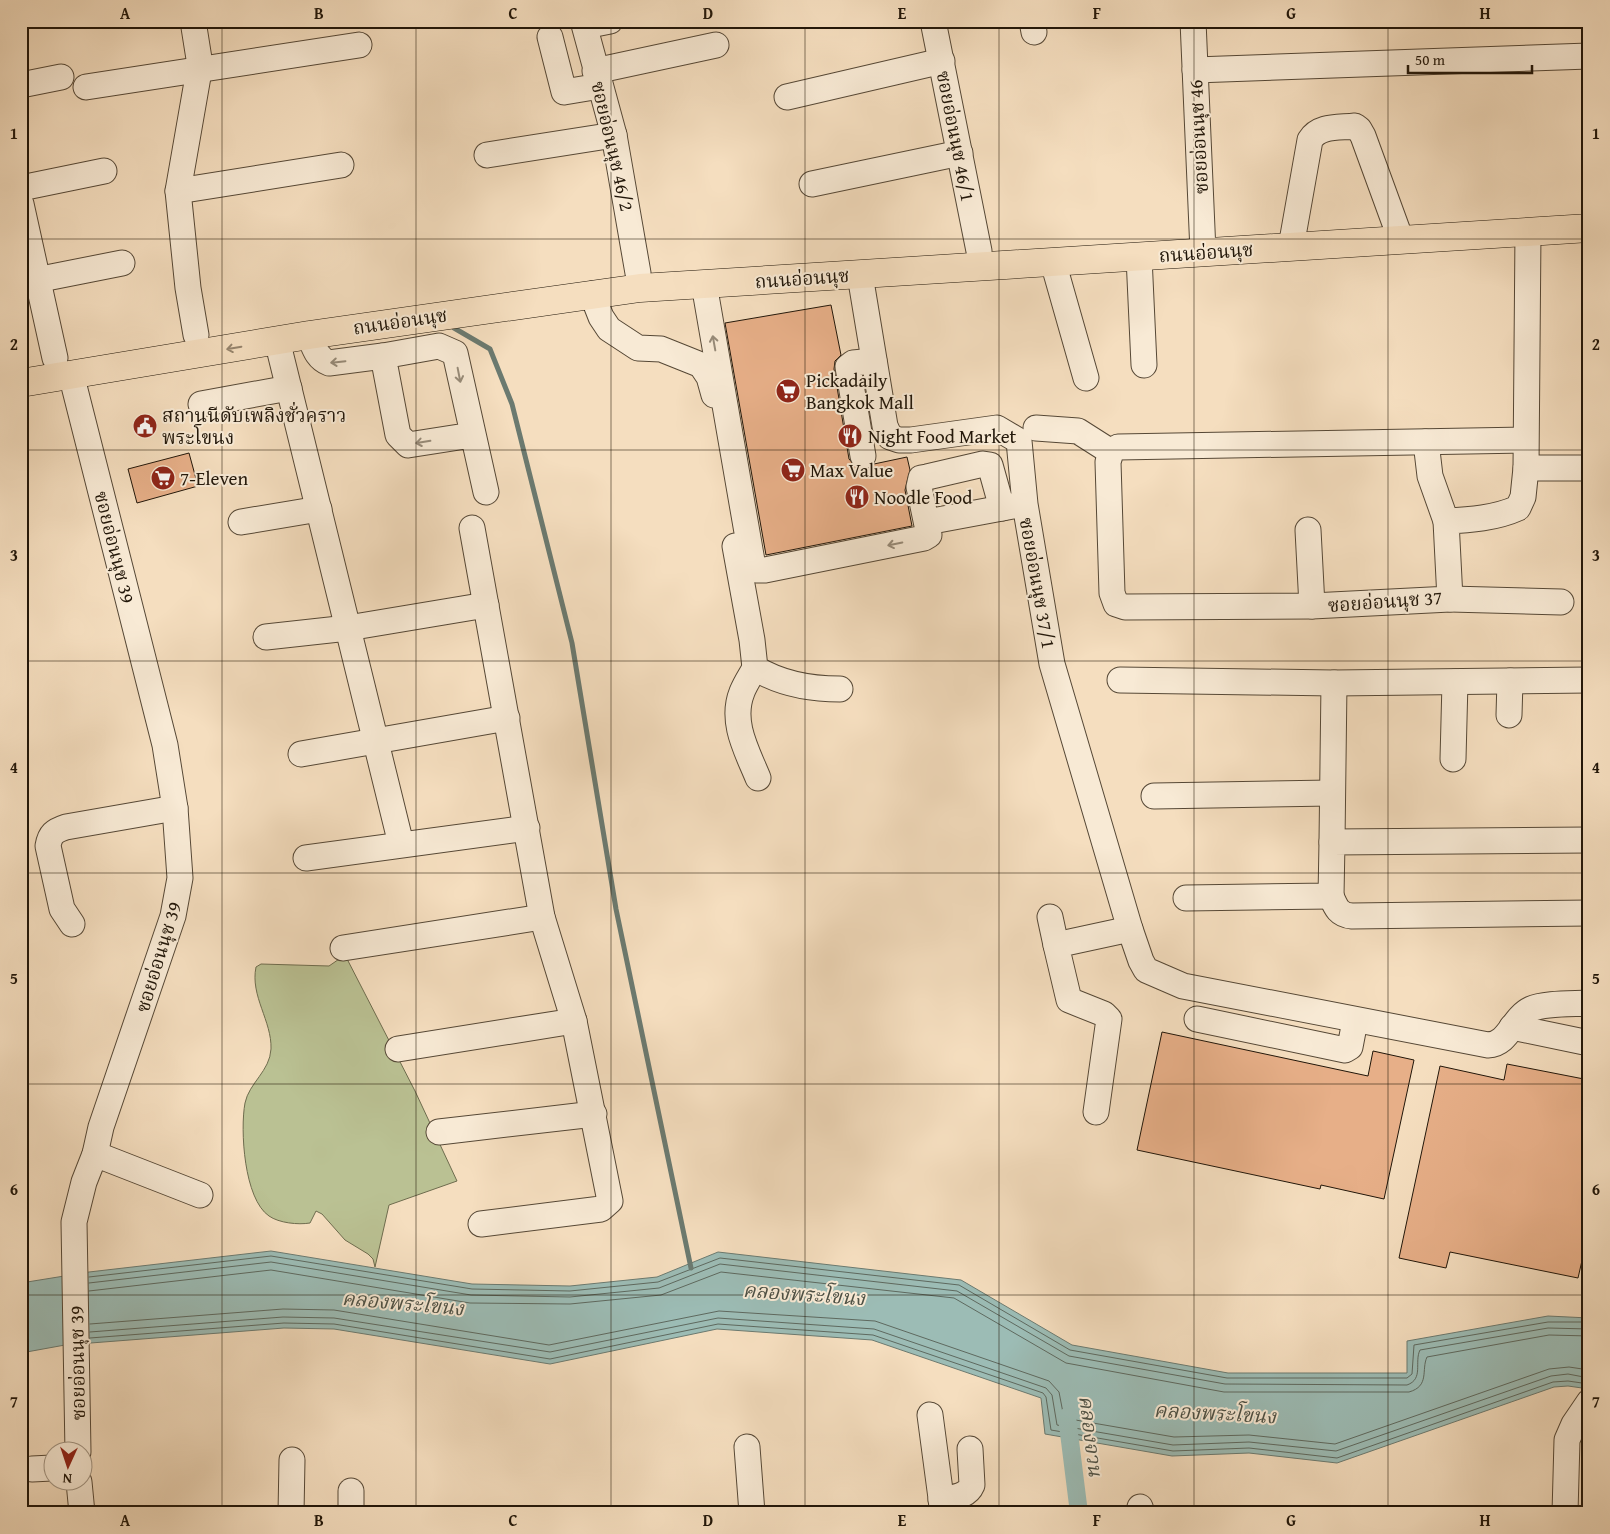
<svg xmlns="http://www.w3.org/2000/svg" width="1610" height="1534" font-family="'Gentium Book Plus','Noto Serif Thai',serif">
  <rect width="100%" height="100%" fill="#f5debf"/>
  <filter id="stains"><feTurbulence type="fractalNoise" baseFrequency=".004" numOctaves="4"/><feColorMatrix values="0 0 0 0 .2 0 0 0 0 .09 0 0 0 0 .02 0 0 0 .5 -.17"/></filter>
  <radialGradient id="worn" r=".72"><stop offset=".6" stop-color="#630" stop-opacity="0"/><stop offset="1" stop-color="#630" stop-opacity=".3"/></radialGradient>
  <path fill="#bac193" stroke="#6e6c4e" d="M345,955L415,1091L457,1181L389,1205L375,1267L373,1259L368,1254L345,1240L322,1214L316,1211L310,1223C298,1225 279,1223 269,1216C244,1199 240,1130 245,1103C249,1083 270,1071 271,1049C272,1021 250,996 256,967L261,964L329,966Z"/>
  <path fill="#9cbcb5" stroke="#6b7a70" d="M271,1251L472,1284L570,1286L657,1277L718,1252L961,1280L1072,1345L1228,1373H1407V1341L1548,1316L1589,1318V1389L1568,1386L1554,1387L1337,1463L1249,1453L1172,1456L1045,1434L1041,1398L872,1340L717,1329L550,1364L334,1329L284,1328L65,1345L21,1353V1283L89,1272Z"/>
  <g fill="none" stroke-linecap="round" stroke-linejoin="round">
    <g stroke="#5e695f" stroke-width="1">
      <path d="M89,1277L271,1256L472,1289L570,1291L658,1282L720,1258L959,1285L1070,1350L1227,1378H1407L1412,1374L1414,1345L1548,1322H1589"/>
      <path d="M89,1283L271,1262L471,1295L570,1297L659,1288L720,1264L957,1291L1069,1356L1225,1384L1407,1385C1424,1379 1414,1362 1420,1350L1548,1328L1589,1329"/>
      <path d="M89,1291L271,1270L470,1303L570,1304L661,1295L721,1272L954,1298L1066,1363L1224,1392H1409C1430,1386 1421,1370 1427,1357L1549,1335L1589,1336"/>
      <path d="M90,1324L283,1309L334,1310L549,1345L719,1311L875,1321L1049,1381L1059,1392L1064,1418L1174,1437L1249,1435L1335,1444L1549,1369L1569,1367L1589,1370"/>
      <path d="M90,1332L283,1317L334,1318L550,1352L718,1318L874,1329L1046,1388L1052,1395L1057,1425L1173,1445L1249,1442L1336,1451L1551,1376L1568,1374L1589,1378"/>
      <path d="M90,1338L284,1323L334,1324L550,1359L718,1324L873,1335L1043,1393L1046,1397L1051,1430L1173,1451L1249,1448L1337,1458L1553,1382L1568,1381L1589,1384"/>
    </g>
    <path stroke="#6b7a70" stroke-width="5" d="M454,328L490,349L512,404L572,643L616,909L691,1268"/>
    <path stroke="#9cbcb5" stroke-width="18" d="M1067,1417L1079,1513"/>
  </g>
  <g fill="#e7af88" stroke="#211609">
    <path d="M831,305L841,355L835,361L834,369L849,459L858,469L865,470L874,464L907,457L910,470L905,490L912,526L766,555L725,323Z"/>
    <path d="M189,453L198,486L137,503L128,469Z"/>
    <path d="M1162,1032L1368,1076L1373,1051L1414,1060L1384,1199L1321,1185L1320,1189L1137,1150Z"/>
    <path d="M1507,1064L1589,1080V1230L1578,1278L1450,1252L1446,1268L1399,1258L1440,1066L1504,1080Z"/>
  </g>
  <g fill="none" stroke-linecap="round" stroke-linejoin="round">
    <defs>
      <g id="minor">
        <path d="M193,21L200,65L178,191L188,288L196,335"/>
        <path d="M583,21L614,135L638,273"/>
        <path d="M933,21L979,251"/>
        <path d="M1032,21L1034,32"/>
        <path d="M1193,21L1203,252"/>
        <path d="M585,26L610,21"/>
        <path d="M550,37L564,92L600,86"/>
        <path d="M1195,70L1589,56"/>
        <path d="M595,71L716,45"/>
        <path d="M21,85L61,77"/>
        <path d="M86,87L359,45"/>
        <path d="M787,97L942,61"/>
        <path d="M487,155L614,135"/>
        <path d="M812,184L960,153"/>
        <path d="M21,188L104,171"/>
        <path d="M178,191L341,165"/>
        <path d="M21,204L55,358"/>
        <path d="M1291,247L1310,140C1319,125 1339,128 1355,126L1359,129L1363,136L1401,240"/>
        <path d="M1139,257L1144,365"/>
        <path d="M1053,262L1086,378"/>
        <path d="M860,275L885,426L890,437L899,440H911L997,428L1019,441L1025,504L1052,664L1130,929L1141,961L1146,970L1183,986L1488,1045C1509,1044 1512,1018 1531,1009C1544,1003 1573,1004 1589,1003"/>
        <path d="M21,283L122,263"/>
        <path d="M704,284L752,561L756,570H765L924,538L929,535L919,487L921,478L927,477L983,464L990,465L1002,508"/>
        <path d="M592,294L601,317L609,329L638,348L661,349L701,365L709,377L714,395"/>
        <path d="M309,335C314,346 316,358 329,363L383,356"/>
        <path d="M277,340L401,844"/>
        <path d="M71,374L165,745L175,808L180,878L173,916L101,1127L95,1154L84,1182L74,1222L78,1452"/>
        <path d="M201,404L289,388"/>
        <path d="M1036,428L1078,431L1111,452"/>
        <path d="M472,435L408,445L398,435L383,356L439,346L455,353L486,492"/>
        <path d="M1526,440L1118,447L1111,452L1108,462L1112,593L1116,604L1125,607L1312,606L1450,599L1446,521C1470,520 1496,518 1518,508L1523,497L1526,468L1528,232"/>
        <path d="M1426,442L1430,476L1446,521"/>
        <path d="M863,456L848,367L853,363L874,361"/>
        <path d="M1526,468H1589"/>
        <path d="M241,522L319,509"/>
        <path d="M927,522L1018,505"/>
        <path d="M472,528L542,917L574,1021L610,1201L601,1209L481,1224"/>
        <path d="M1308,530L1312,606"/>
        <path d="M735,546L752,640L755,668C781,684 810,689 840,689"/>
        <path d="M1450,599L1561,602"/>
        <path d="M266,637L348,628L486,605"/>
        <path d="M755,668C751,675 745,684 742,692C730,722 747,751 758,778"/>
        <path d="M1120,680L1334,683L1589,680"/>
        <path d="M1509,715L1510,681"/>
        <path d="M301,754L507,718"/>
        <path d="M1453,759L1455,682"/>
        <path d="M1154,796L1331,793"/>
        <path d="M1332,842L1334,683"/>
        <path d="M306,858L527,828"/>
        <path d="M1331,896C1336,908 1339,915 1352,916L1589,913"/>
        <path d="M1186,898L1331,896L1332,842L1589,840"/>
        <path d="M1050,917L1056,945"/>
        <path d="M72,924L62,909L48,846C50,834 54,831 66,827L175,808"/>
        <path d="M343,948L542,917"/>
        <path d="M1197,1019L1345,1050L1350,1047L1355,1021"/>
        <path d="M1512,1027L1589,1043"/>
        <path d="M398,1049L574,1021"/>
        <path d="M1096,1112L1109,1019L1104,1014L1069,1000L1056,945L1130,929"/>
        <path d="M439,1132L594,1114"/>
        <path d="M95,1154L200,1195"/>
        <path d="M930,1415L943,1513"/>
        <path d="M747,1447L752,1513"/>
        <path d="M32,1469L52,1468"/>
        <path d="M79,1482L82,1513"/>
        <path d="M351,1491V1513"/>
        <path d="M941,1500C953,1497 967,1497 972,1485L970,1449"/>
        <path d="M1140,1507L1142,1513"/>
        <path d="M291,1513L292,1460"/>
        <path d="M1565,1513L1567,1440L1574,1424L1589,1402"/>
      </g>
      <path id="major" d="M21,383L309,335L640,288L1589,228"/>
    </defs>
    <use href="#minor" stroke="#564836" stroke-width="27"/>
    <use href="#major" stroke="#211609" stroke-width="29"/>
    <use href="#minor" stroke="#f8ead5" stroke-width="25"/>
    <use href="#major" stroke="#f5debf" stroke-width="28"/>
  </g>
  <defs><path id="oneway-shaft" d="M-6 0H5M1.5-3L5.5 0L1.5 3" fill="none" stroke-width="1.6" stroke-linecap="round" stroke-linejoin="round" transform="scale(1.25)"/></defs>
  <g stroke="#978b79">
    <use href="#oneway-shaft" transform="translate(714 343) rotate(-100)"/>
    <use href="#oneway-shaft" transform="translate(338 362) rotate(174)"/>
    <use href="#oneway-shaft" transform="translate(459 375) rotate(79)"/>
    <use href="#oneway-shaft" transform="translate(423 442) rotate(171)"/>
    <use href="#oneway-shaft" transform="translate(895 544) rotate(168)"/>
  </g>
  <use stroke="#96846d" href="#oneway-shaft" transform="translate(234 348) rotate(170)"/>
  <path fill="none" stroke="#211609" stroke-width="1" stroke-opacity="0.55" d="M222,21V1513M416,21V1513M611,21V1513M805,21V1513M999,21V1513M1194,21V1513M1388,21V1513M21,239H1589M21,450H1589M21,661H1589M21,873H1589M21,1084H1589M21,1295H1589"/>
  <defs>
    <symbol id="supermarket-disc" viewBox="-11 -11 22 22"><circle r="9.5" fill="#8f2418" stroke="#f8ead5"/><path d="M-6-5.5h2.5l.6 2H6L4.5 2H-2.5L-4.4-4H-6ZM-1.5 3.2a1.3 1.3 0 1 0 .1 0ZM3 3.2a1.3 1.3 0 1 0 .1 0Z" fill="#fff"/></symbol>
    <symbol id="civic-disc" viewBox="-11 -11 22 22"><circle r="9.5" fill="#8f2418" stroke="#f8ead5"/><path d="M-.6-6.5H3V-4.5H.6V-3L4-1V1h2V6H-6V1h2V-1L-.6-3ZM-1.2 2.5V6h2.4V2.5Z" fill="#fff"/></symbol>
    <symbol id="restaurant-disc" viewBox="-11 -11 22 22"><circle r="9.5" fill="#8f2418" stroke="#f8ead5"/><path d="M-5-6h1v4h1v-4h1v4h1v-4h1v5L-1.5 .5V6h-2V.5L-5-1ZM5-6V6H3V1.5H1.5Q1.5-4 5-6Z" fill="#fff"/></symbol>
  </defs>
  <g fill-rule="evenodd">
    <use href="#supermarket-disc" x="774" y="377" width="28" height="28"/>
    <use href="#civic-disc" x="131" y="412" width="28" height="28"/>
    <use href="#restaurant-disc" x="836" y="422" width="28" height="28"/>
    <use href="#supermarket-disc" x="779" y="456" width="28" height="28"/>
    <use href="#supermarket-disc" x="149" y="464" width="28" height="28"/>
    <use href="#restaurant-disc" x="843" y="483" width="28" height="28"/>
  </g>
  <g text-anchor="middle" stroke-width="4" stroke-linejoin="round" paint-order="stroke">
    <g font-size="19" fill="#211609" stroke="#f8ead5">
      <text transform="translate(956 136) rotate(79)" y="7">ซอยอ่อนนุช 46/1</text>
      <text transform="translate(1198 137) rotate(-93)" y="7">ซอยอ่อนนุช 46</text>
      <text transform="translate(613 146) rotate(77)" y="7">ซอยอ่อนนุช 46/2</text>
      <text transform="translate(1206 252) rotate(-4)" y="7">ถนนอ่อนนุช</text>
      <text transform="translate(802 278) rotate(-4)" y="7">ถนนอ่อนนุช</text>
      <text transform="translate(400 321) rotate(-8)" y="7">ถนนอ่อนนุช</text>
      <text transform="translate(115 547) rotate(76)" y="7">ซอยอ่อนนุช 39</text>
      <text transform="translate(1038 583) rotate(80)" y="7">ซอยอ่อนนุช 37/1</text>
      <text transform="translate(1385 601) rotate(-4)" y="7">ซอยอ่อนนุช 37</text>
      <text transform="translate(158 957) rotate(-73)" y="7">ซอยอ่อนนุช 39</text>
      <text transform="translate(77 1363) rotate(-91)" y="7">ซอยอ่อนนุช 39</text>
    </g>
    <g font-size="19" fill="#211609" stroke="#f8ead5" text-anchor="start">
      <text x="806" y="387">Pickadaily<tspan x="806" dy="22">Bangkok Mall</tspan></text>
      <text x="162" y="422">สถานนีดับเพลิงชั่วคราว<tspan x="162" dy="22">พระโขนง</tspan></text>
      <text x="868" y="443">Night Food Market</text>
      <text x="810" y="477">Max Value</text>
      <text x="180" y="485">7-Eleven</text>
      <text x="874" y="504">Noodle Food</text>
    </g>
    <g font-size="20" font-style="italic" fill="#4c5045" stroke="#f8ead5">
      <text transform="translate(804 1294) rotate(4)" y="7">คลองพระโขนง</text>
      <text transform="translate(403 1303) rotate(5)" y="7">คลองพระโขนง</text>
      <text transform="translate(1215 1413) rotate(3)" y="7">คลองพระโขนง</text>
      <text transform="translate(1091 1436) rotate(83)" y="7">คลองจวน</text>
    </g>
  </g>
  <rect width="1610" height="1534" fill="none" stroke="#f5debf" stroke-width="55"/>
  <g transform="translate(68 1466) rotate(183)"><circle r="24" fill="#f8ead5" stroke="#a29583"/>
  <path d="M0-4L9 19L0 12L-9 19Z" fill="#8f2418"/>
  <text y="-8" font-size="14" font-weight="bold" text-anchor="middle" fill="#211609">N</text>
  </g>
  <path d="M1408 65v8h124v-8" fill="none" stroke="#211609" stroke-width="2.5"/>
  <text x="1415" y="65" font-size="15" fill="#211609" stroke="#f8ead5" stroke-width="4" paint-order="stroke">50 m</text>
  <rect x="28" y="28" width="1554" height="1478" fill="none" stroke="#211609" stroke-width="2"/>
  <g font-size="16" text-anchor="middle" font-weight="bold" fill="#211609">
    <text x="125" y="19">A</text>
    <text x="319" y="19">B</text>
    <text x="513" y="19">C</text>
    <text x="708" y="19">D</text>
    <text x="902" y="19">E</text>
    <text x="1097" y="19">F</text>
    <text x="1291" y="19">G</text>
    <text x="1485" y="19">H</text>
    <text x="14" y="139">1</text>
    <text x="1596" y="139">1</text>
    <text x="14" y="350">2</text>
    <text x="1596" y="350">2</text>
    <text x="14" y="561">3</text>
    <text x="1596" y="561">3</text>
    <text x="14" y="773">4</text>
    <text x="1596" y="773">4</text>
    <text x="14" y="984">5</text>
    <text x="1596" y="984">5</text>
    <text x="14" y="1195">6</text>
    <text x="1596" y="1195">6</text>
    <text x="14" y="1407">7</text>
    <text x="1596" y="1407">7</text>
    <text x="125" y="1526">A</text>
    <text x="319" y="1526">B</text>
    <text x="513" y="1526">C</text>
    <text x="708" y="1526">D</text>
    <text x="902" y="1526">E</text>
    <text x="1097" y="1526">F</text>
    <text x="1291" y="1526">G</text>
    <text x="1485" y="1526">H</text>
  </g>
  <rect width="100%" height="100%" filter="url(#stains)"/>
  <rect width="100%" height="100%" fill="url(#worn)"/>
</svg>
